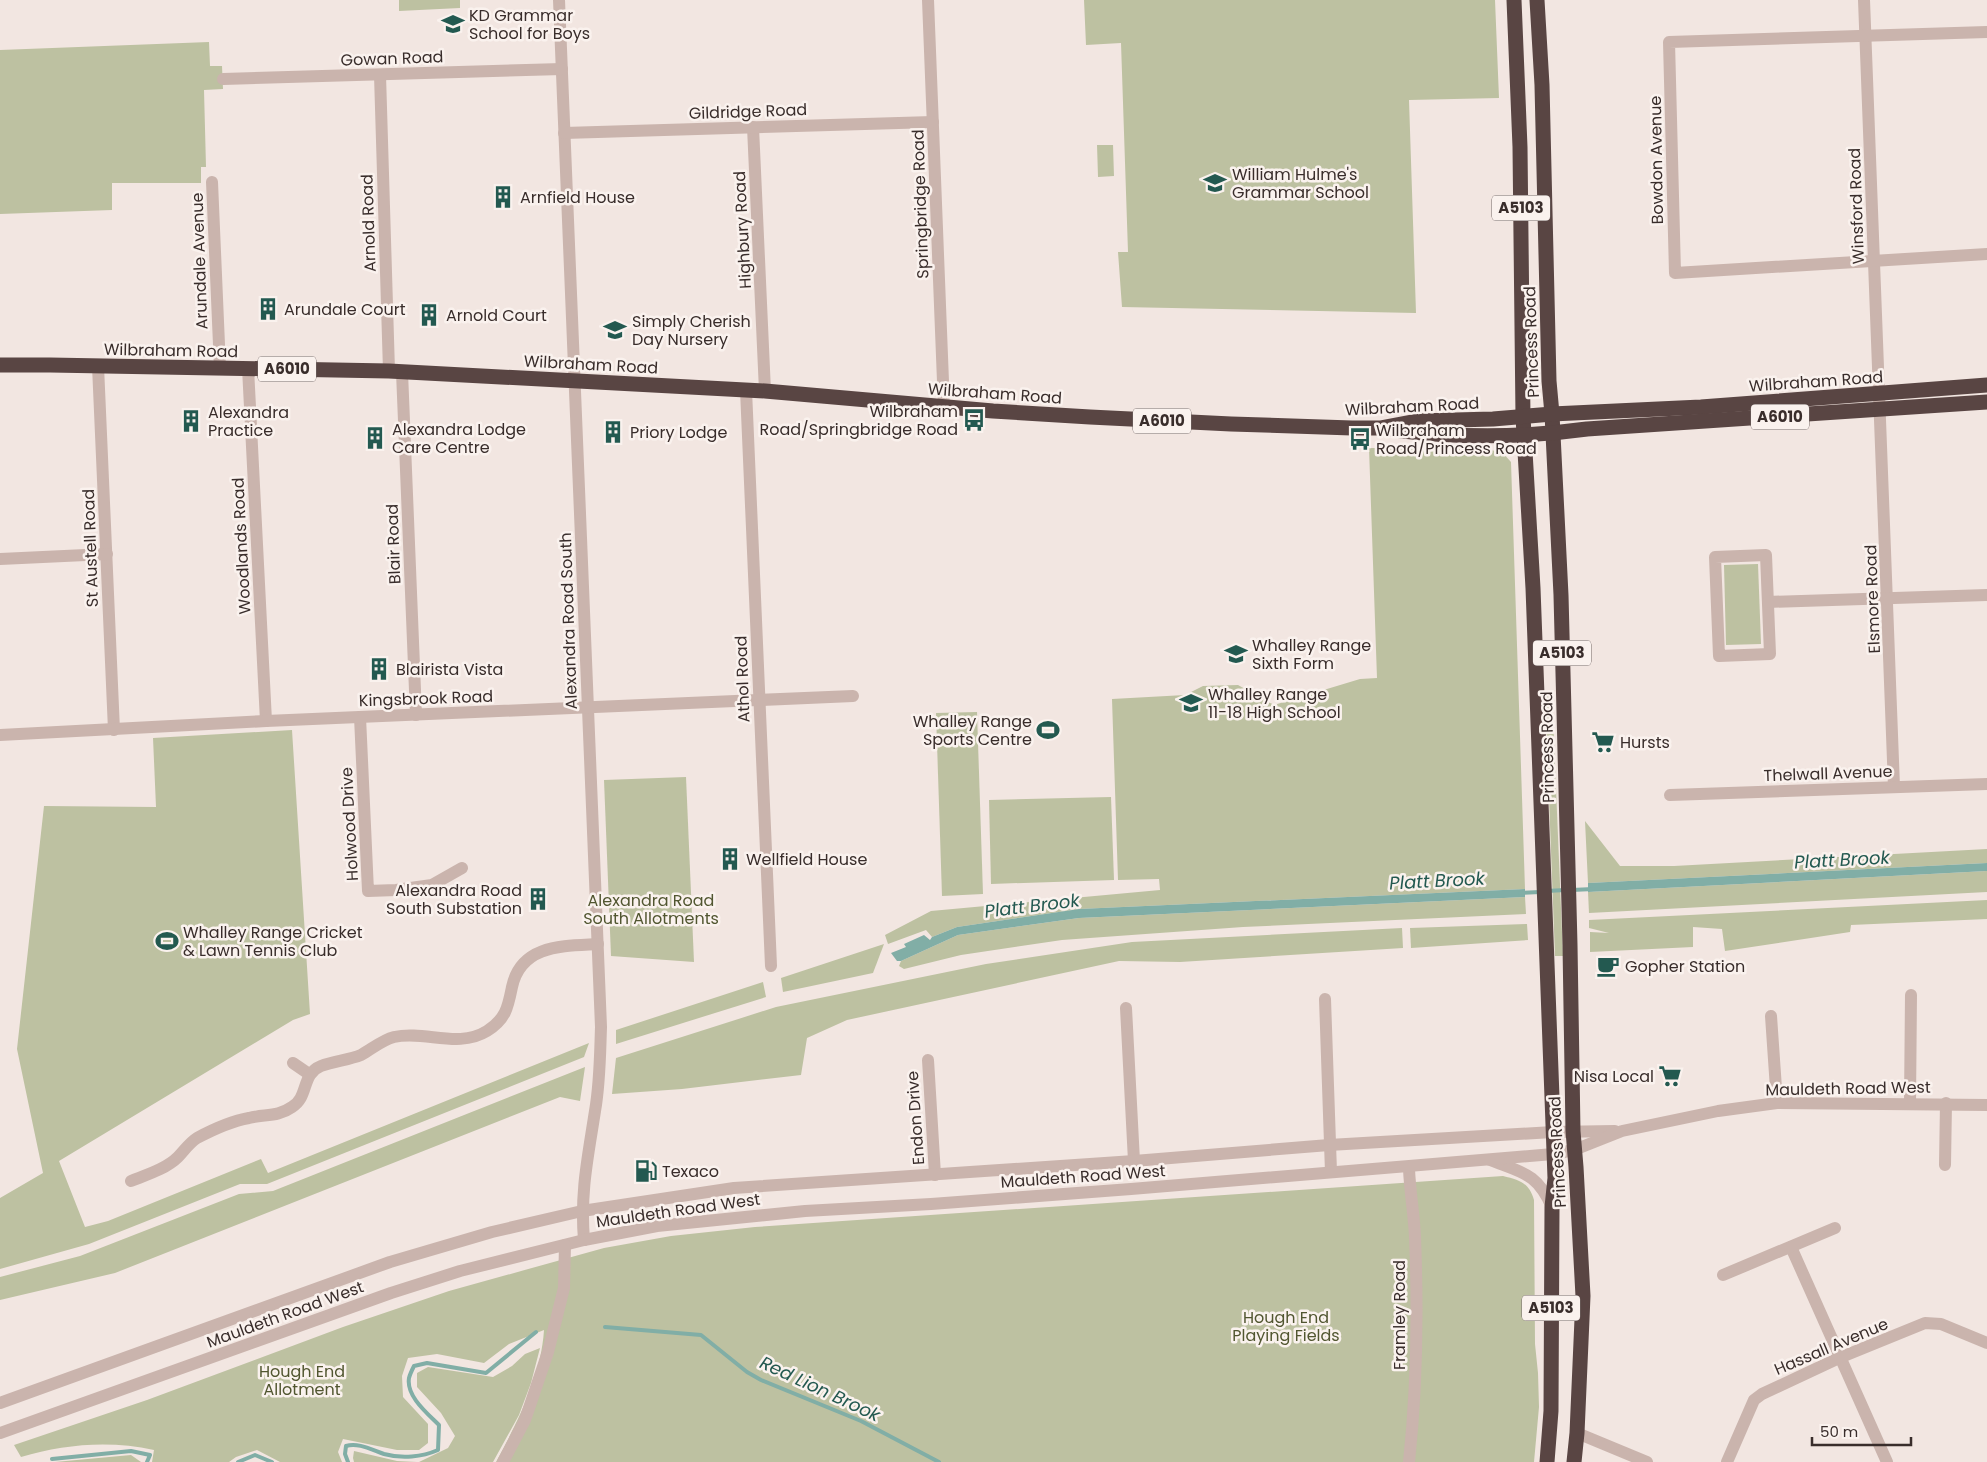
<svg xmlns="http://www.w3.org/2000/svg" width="1987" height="1462" font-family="Poppins,sans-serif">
  <rect width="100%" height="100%" fill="#f2e6e1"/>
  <g fill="#bdc1a1">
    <path d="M399,0H460V8L399,11Z"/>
    <path d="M1084,0H1495L1499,98L1409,100L1416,313L1122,307L1118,252H1128L1121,43L1086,45Z"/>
    <path d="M209,42L210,66H222L223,89L204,90L206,167H201V183H112V210L0,214V50Z"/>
    <path d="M1097,145H1113L1114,176L1098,177Z"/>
    <path d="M1369,448H1449L1501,451L1511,462L1525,889L1079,909L957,927L932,937L926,930L888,944L885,935L931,911L1160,890L1159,879L1118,880L1112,699L1185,695L1203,686L1238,685L1274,705L1360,679L1377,678Z"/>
    <path d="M1758,564L1761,644L1726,645L1724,565Z"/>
    <path d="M1545,693H1552L1563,956H1555Z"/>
    <path d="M977,712L983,894L942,896L936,713Z"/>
    <path d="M292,730L310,1014L293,1020L59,1161L85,1227L108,1221L261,1159L268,1173L589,1043L584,1057L267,1184H240L89,1244L0,1269V1198L43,1173L17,1049L44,806L156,807L153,738Z"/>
    <path d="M686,777L694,962L611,956L604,780Z"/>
    <path d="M1111,797L1114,880L991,884L989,800Z"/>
    <path d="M1585,821L1620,866H1674L1987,849V863L1588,883Z"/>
    <path d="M1987,871V892L1589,913L1588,892Z"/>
    <path d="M1525,897L1526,914L1243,927L1062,940L961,955L904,969L899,966L901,961L958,935L1079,918Z"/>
    <path d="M1987,900V919L1851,925L1850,932L1725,951L1722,929L1693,927V947L1590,952V932L1609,933L1589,928V920Z"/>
    <path d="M1527,924L1528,940L1411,948L1410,928Z"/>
    <path d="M1402,928L1403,948L1180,962L1119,961L847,1020L807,1038L801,1075L682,1089L612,1094L616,1058L776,1007L986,964L1132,942Z"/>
    <path d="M884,944L873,973L783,992L781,978Z"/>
    <path d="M763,982L766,997L616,1044V1030Z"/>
    <path d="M585,1067L580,1101L560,1097L115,1273L0,1300V1277L80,1256L239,1194L273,1191Z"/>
    <path d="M1503,1176C1520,1180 1529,1183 1534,1200L1535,1344L1538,1373L1539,1407L1534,1462H496C518,1421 541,1377 544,1330L509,1344L484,1363L437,1354L408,1358L402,1376L403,1397L428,1424V1443L419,1450H397L343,1439L338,1452L342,1462H280L257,1450L236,1457L229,1462H152L154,1450C110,1440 64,1444 21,1457L14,1445L147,1400L343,1327L449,1291L604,1248L671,1236L755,1227Z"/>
    <path d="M540,1348L531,1383L519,1415L493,1462H419L448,1448L455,1436L441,1413L417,1387V1373L428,1367L493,1377L512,1366L525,1354Z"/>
    <path d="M354,1451L397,1461L417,1462H354L353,1458Z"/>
    <path d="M131,1455L141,1462H55Z"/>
  </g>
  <g fill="#81aea6">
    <path d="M1987,863V871L1588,892V883Z"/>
    <path d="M1525,889V897L1079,918L958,935L901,961H897L891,953L906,947L904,944L924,935L930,940L932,937L957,927L1079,909Z"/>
  </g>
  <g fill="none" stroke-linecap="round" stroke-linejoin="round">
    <g stroke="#81aea6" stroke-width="4">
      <path d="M1572,890L1593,889"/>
      <path d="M1547,891L1565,890"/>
      <path d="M1520,893L1540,892"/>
      <path d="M605,1327L701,1335L747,1372L761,1380L861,1421L939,1462"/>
      <path d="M52,1459L131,1451L150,1455L147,1462"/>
      <path d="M238,1462L255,1455L272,1462"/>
      <path d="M348,1462L345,1454L346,1446C358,1442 372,1450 384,1454C402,1459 422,1457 438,1450L439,1425C427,1413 406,1396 409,1378C410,1374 412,1370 414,1366L427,1363L486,1373L536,1332"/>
    </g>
    <g stroke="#cab4ad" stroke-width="12">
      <path d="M559,0L601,1027C600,1055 600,1083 595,1111C588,1157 580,1192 584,1240"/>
      <path d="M928,0L944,407"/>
      <path d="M1864,0L1894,787"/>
      <path d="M1987,32L1669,42L1675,273L1987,254"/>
      <path d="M380,75L389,371"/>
      <path d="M223,79L562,69"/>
      <path d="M753,127L765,391"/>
      <path d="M564,133L933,122"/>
      <path d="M212,182L220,368"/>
      <path d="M98,366L114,730"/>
      <path d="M248,368L266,721"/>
      <path d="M402,372L416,715"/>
      <path d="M746,390L771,966"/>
      <path d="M1766,555L1770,654L1719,656L1715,557Z"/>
      <path d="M0,559L107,554"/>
      <path d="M1768,602L1987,595"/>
      <path d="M360,717L368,891L396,890L432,885L462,868"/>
      <path d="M0,735L266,721L853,696"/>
      <path d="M1670,795L1987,784"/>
      <path d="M1325,999L1331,1172"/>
      <path d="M1126,1008L1134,1161"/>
      <path d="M1771,1016L1777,1103"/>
      <path d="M928,1060L935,1175"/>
      <path d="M293,1063L309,1074"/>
      <path d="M1910,1103L1911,995"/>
      <path d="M1490,1160C1523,1173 1537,1173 1552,1207"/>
      <path d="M1945,1165L1946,1103"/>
      <path d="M1409,1169C1410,1192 1414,1214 1415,1237C1418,1312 1417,1387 1409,1462"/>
      <path d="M131,1181C146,1175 166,1169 178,1157C184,1151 189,1143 197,1138C212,1130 232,1121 249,1118C265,1114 278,1117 292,1107C309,1097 301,1074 321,1066C334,1061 349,1060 361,1055C372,1049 382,1040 394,1037C425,1030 458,1049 487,1031C506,1019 508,1007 512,987C521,944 564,946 598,944"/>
      <path d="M1791,1247L1887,1462"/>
      <path d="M1723,1275L1835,1228"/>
      <path d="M0,1403L390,1262L492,1232L582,1211L734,1188L1134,1161L1329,1145L1553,1132L1615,1131"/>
      <path d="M0,1433L391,1293L460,1271L584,1240L657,1226L805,1211L931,1204L1131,1189L1553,1154L1574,1150L1622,1131L1718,1111L1777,1103L1987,1105"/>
      <path d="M1577,1433L1647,1462"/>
      <path d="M503,1462L525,1420L548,1352L564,1288L565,1245"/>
      <path d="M1727,1462L1754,1400L1762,1394L1839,1358L1925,1323L1941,1324L1987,1343"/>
    </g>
    <g stroke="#594543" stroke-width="15">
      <path d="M1514,0L1520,147L1523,417L1533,588L1555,1178L1552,1207L1551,1411L1547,1462"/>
      <path d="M1537,0L1542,85L1549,381L1552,414L1561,595L1570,945L1573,1131L1576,1167L1583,1296L1577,1433L1574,1462"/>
      <path d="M0,365H50L389,371L765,391L993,411L1090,417L1231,424L1352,428H1380L1417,421L1493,419L1552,414L1701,407L1987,385"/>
      <path d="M1394,430C1458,438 1522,438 1587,429L1987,402"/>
    </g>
  </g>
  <defs>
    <symbol id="school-bare" viewBox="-9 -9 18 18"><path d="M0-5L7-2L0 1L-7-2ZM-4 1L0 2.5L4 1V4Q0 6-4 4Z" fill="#235950" stroke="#faf2ee" stroke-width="2.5" paint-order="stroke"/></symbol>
    <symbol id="building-bare" viewBox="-9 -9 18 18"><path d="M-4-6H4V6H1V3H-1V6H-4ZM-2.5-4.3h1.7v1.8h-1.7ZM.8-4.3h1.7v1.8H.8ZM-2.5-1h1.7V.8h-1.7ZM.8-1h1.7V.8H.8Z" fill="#235950" stroke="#faf2ee" stroke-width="2.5" paint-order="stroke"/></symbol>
    <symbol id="bus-bare" viewBox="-9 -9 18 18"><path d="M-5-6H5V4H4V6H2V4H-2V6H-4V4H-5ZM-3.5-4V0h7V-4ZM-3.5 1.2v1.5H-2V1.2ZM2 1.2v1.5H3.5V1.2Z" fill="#235950" stroke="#faf2ee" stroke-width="2.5" paint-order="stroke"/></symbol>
    <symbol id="university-bare" viewBox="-9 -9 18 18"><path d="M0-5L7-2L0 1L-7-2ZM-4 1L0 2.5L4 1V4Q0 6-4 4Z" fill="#235950" stroke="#faf2ee" stroke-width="2.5" paint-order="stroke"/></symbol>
    <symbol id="stadium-bare" viewBox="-9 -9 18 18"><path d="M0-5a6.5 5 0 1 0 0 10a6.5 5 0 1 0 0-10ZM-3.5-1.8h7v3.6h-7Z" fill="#235950" stroke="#faf2ee" stroke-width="2.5" paint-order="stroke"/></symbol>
    <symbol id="supermarket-bare" viewBox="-9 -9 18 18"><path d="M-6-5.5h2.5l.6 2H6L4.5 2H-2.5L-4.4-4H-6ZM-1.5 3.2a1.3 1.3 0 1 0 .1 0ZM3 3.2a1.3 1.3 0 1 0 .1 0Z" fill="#235950" stroke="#faf2ee" stroke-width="2.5" paint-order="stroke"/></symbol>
    <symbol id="cafe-bare" viewBox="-9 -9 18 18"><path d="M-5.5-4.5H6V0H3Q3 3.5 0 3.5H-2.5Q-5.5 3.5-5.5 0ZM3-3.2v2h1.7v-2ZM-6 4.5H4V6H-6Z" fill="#235950" stroke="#faf2ee" stroke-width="2.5" paint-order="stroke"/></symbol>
    <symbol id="fuel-bare" viewBox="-9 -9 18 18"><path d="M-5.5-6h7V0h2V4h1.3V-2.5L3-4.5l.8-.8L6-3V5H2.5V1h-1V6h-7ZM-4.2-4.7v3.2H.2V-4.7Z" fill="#235950" stroke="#faf2ee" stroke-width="2.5" paint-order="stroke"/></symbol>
  </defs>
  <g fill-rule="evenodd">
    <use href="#school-bare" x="437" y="8" width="32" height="32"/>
    <use href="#school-bare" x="1199" y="167" width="32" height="32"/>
    <use href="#building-bare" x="487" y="181" width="32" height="32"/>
    <use href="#building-bare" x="252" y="293" width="32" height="32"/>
    <use href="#building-bare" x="413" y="299" width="32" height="32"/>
    <use href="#school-bare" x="599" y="314" width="32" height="32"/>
    <use href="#bus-bare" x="958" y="404" width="32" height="32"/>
    <use href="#building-bare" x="175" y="405" width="32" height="32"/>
    <use href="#building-bare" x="597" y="416" width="32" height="32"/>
    <use href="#building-bare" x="359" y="422" width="32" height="32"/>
    <use href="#bus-bare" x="1344" y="423" width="32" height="32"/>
    <use href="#university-bare" x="1220" y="638" width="32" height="32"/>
    <use href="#building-bare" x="363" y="653" width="32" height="32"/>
    <use href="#school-bare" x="1175" y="687" width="32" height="32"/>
    <use href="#stadium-bare" x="1032" y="714" width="32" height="32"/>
    <use href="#supermarket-bare" x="1587" y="726" width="32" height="32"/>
    <use href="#building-bare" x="714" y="843" width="32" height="32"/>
    <use href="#building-bare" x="522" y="883" width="32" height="32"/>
    <use href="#stadium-bare" x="151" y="925" width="32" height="32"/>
    <use href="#cafe-bare" x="1592" y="950" width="32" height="32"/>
    <use href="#supermarket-bare" x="1654" y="1060" width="32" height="32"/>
    <use href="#fuel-bare" x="630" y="1155" width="32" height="32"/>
  </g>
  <g text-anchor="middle" stroke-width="5" stroke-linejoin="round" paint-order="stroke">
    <g fill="#faf2ee" stroke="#736866" stroke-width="1">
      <rect x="1492" y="195.5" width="58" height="25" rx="4"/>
      <rect x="258" y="356.5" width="58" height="25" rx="4"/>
      <rect x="1751" y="404.5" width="58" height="25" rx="4"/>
      <rect x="1133" y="408.5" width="58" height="25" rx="4"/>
      <rect x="1533" y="640.5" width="58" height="25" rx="4"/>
      <rect x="1522" y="1295.5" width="58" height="25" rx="4"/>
    </g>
    <g font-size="15" font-weight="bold" fill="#392d2b">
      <text x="1521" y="213">A5103</text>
      <text x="287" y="374">A6010</text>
      <text x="1780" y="422">A6010</text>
      <text x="1162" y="426">A6010</text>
      <text x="1562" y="658">A5103</text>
      <text x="1551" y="1313">A5103</text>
    </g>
    <g font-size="16" fill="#392d2b" stroke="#faf2ee" text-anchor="start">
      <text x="469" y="21">KD Grammar<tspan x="469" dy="18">School for Boys</tspan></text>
      <text x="1232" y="180">William Hulme's<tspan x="1232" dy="18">Grammar School</tspan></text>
      <text x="520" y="203">Arnfield House</text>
      <text x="284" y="315">Arundale Court</text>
      <text x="446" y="321">Arnold Court</text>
      <text x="632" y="327">Simply Cherish<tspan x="632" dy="18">Day Nursery</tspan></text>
      <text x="958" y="417" text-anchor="end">Wilbraham<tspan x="958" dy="18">Road/Springbridge Road</tspan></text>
      <text x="208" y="418">Alexandra<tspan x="208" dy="18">Practice</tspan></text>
      <text x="392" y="435">Alexandra Lodge<tspan x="392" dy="18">Care Centre</tspan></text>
      <text x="1376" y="436">Wilbraham<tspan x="1376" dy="18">Road/Princess Road</tspan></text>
      <text x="630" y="438">Priory Lodge</text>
      <text x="1252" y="651">Whalley Range<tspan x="1252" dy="18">Sixth Form</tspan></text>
      <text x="396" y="675">Blairista Vista</text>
      <text x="1208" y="700">Whalley Range<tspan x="1208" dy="18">11-18 High School</tspan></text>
      <text x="1032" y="727" text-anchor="end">Whalley Range<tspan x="1032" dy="18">Sports Centre</tspan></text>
      <text x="1620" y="748">Hursts</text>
      <text x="746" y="865">Wellfield House</text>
      <text x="522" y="896" text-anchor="end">Alexandra Road<tspan x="522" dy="18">South Substation</tspan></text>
      <text x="183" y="938">Whalley Range Cricket<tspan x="183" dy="18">&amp; Lawn Tennis Club</tspan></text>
      <text x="1625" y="972">Gopher Station</text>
      <text x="1654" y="1082" text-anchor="end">Nisa Local</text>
      <text x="662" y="1177">Texaco</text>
    </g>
    <g font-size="16" fill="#392d2b" stroke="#faf2ee">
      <text transform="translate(392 58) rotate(-2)" y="6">Gowan Road</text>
      <text transform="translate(748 111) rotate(-2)" y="6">Gildridge Road</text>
      <text transform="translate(1656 160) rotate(-91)" y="6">Bowdon Avenue</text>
      <text transform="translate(920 204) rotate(-92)" y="6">Springbridge Road</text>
      <text transform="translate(1856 206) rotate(-92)" y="6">Winsford Road</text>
      <text transform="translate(368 223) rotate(-92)" y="6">Arnold Road</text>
      <text transform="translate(742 230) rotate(-93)" y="6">Highbury Road</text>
      <text transform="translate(199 261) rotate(-92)" y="6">Arundale Avenue</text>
      <text transform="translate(1531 342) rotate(-92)" y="6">Princess Road</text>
      <text transform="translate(171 350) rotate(1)" y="6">Wilbraham Road</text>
      <text transform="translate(591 364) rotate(3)" y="6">Wilbraham Road</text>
      <text transform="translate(1816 381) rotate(-4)" y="6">Wilbraham Road</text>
      <text transform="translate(995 393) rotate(4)" y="6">Wilbraham Road</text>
      <text transform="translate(1412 406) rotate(-3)" y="6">Wilbraham Road</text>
      <text transform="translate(393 544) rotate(-92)" y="6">Blair Road</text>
      <text transform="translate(241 546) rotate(-93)" y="6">Woodlands Road</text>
      <text transform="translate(90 548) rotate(-92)" y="6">St Austell Road</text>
      <text transform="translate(1872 599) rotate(-92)" y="6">Elsmore Road</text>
      <text transform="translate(568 621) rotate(-92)" y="6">Alexandra Road South</text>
      <text transform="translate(742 679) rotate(-92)" y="6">Athol Road</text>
      <text transform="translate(426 698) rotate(-2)" y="6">Kingsbrook Road</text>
      <text transform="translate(1547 747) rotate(-91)" y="6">Princess Road</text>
      <text transform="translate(1828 773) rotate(-2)" y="6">Thelwall Avenue</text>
      <text transform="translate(349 824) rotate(-93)" y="6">Holwood Drive</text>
      <text transform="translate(1848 1088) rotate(-1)" y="6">Mauldeth Road West</text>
      <text transform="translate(915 1118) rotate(-94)" y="6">Endon Drive</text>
      <text transform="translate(1557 1152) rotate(-93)" y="6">Princess Road</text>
      <text transform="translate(1083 1176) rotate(-4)" y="6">Mauldeth Road West</text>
      <text transform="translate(678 1210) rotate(-8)" y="6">Mauldeth Road West</text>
      <text transform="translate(285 1314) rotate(-20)" y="6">Mauldeth Road West</text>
      <text transform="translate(1399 1315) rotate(-90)" y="6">Framley Road</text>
      <text transform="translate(1831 1346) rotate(-23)" y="6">Hassall Avenue</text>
    </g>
    <g font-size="16" fill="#515630" stroke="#faf2ee">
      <text x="651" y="906">Alexandra Road<tspan x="651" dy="18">South Allotments</tspan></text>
      <text x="1286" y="1323">Hough End<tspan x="1286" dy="18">Playing Fields</tspan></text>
      <text x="302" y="1377">Hough End<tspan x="302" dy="18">Allotment</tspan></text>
    </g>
    <g font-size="18" font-style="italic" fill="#235950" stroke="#faf2ee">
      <text transform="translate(1842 860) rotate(-3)" y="6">Platt Brook</text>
      <text transform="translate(1437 881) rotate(-3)" y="6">Platt Brook</text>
      <text transform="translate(1032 906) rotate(-7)" y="6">Platt Brook</text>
      <text transform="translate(820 1389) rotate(25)" y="6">Red Lion Brook</text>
    </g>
  </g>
  <path d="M1812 1437v8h99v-8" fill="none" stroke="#392d2b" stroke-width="2.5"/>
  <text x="1820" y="1437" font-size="15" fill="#392d2b" stroke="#faf2ee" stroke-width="4" paint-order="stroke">50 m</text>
</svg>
